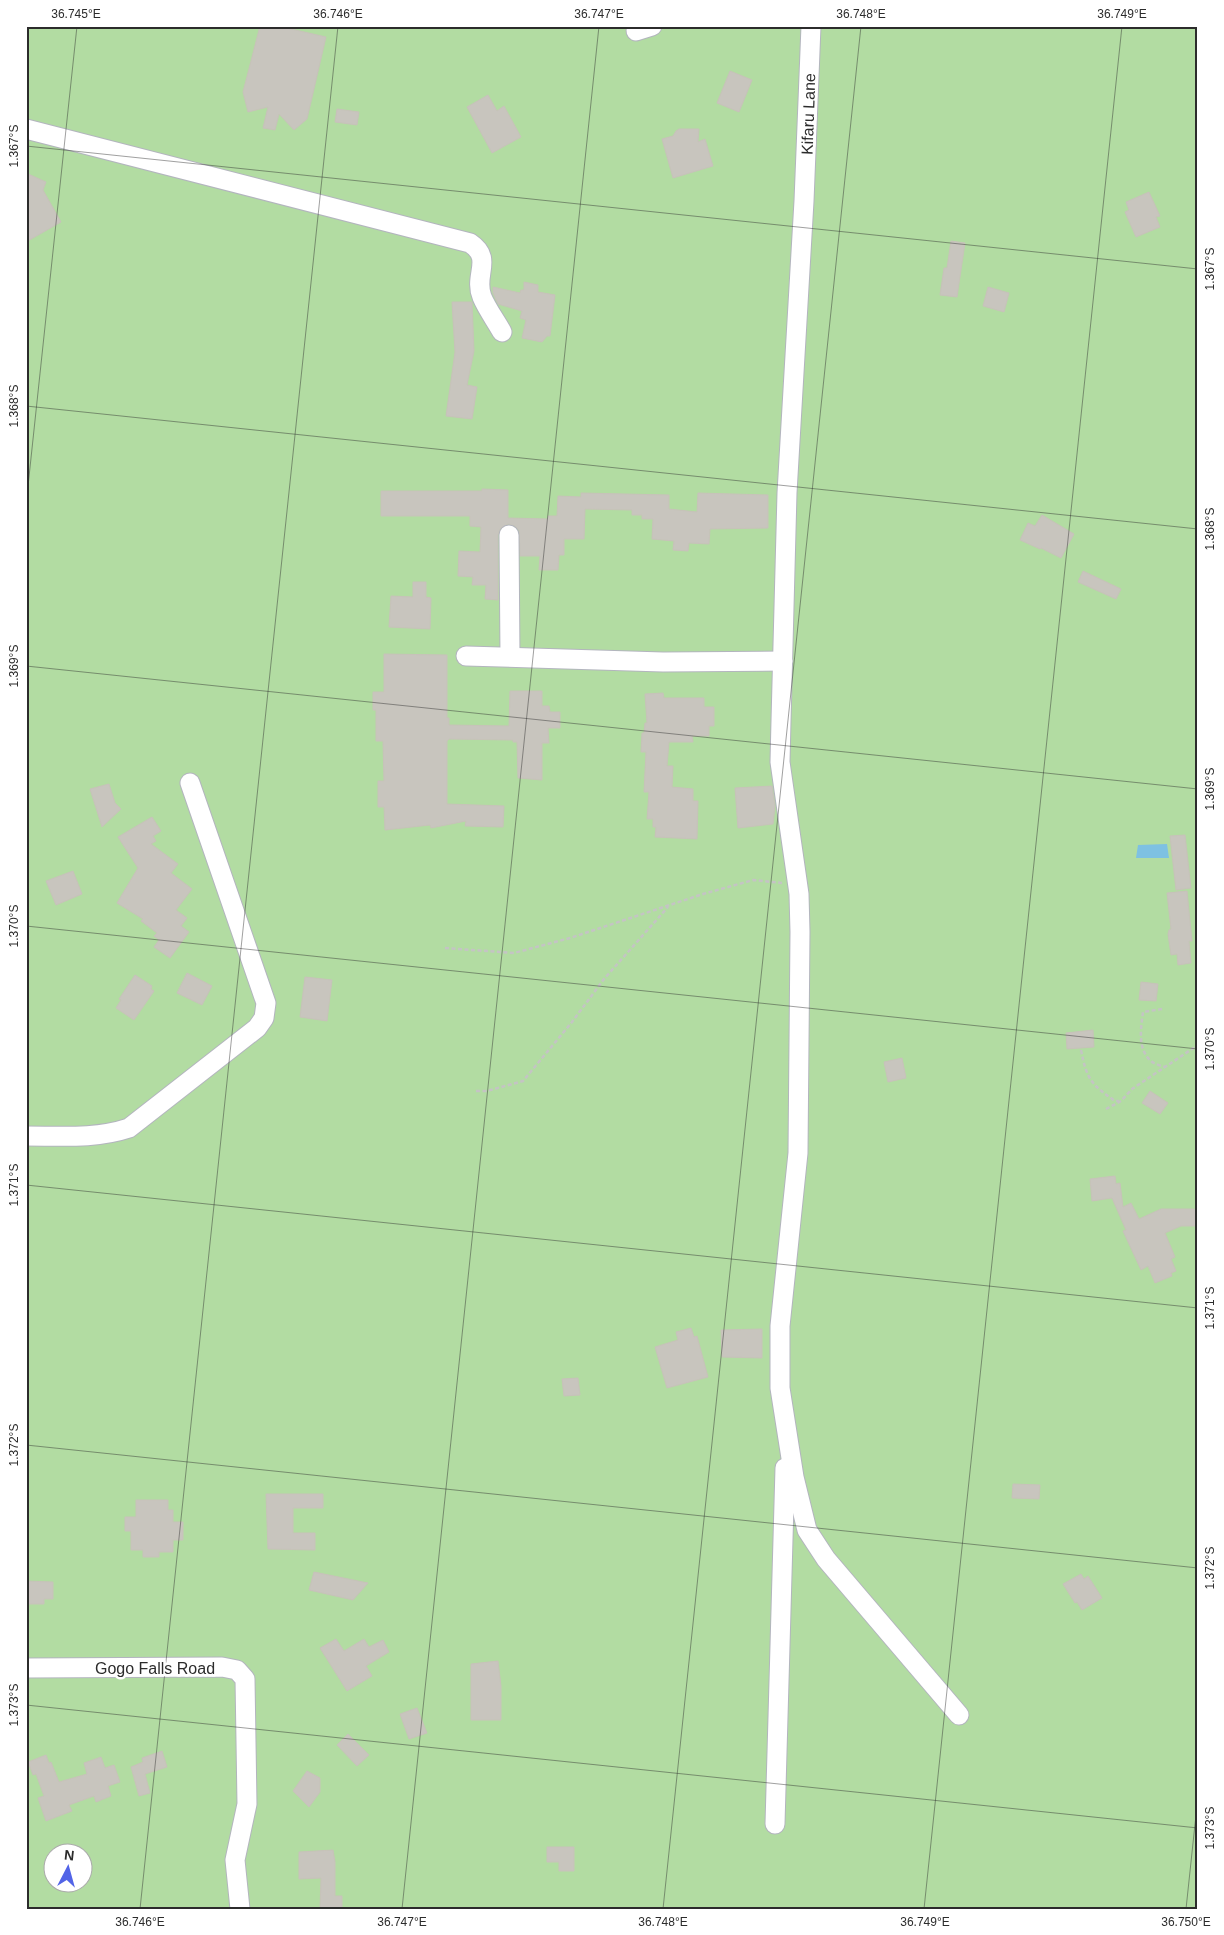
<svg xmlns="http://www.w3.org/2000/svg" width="1224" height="1935" font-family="Helvetica,sans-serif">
  <rect width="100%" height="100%" fill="#ece7e0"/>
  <path fill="#b2dca2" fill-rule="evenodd" d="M26,26H1198V1909H26ZM52,1852H82V1882H52Z"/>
  <path fill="#7ec1e2" d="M1167,844L1169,858H1136L1138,845Z"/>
  <g fill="#c8c5be" stroke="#c7c3b9">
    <path d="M260,26H288L287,28L326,37L307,119L294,130L279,114L275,130L263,128L268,107L248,112L243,92Z"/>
    <path d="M730,71L752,80L739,112L717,103Z"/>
    <path d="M488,95L497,111L504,106L521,137L492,153L467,107Z"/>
    <path d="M337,109L359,112L357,125L335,122Z"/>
    <path d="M679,129H699L698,142L705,139L713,166L673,178L662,139L673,136L676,131Z"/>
    <path d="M26,173L46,182L43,190L61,222L26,242Z"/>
    <path d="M1149,192L1160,216L1156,217L1160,227L1136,237L1125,212L1129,210L1126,202Z"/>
    <path d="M951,241L965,243L957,297L940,295L944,268H947Z"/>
    <path d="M524,282L538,285V292L555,295L550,336H547L542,342L522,338L526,320L520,318L522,311L498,304L493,293V287L520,293L521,290H524Z"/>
    <path d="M988,287L1009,293L1004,312L983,306Z"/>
    <path d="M452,302H472L474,351L467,385L477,387L472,419L446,416L455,352Z"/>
    <path d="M482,489L508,490V518L548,519V516H557L558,496L581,497V493L669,495V509L697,512L698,493L768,495V528L710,529L709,544L689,543L688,551L673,550L674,541L652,539L653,519H642V515H632V510L585,509L584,539H564V555H559L558,570H539L540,556H520L519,530L515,526L508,524L500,529L498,535V600L485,599L486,585H472L473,577L458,576L459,551L480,552L481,527L470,526V516H381V491H482Z"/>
    <path d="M1042,515L1074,534L1061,558L1041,548L1040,549L1020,540L1028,523L1035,526Z"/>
    <path d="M1083,571L1121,589L1116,599L1078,582Z"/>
    <path d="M413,582H426V597L431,598L430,629L389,627L391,596L413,597Z"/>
    <path d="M384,654L447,655V718H449V725L509,726L510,691H542V706H549L550,712H560V728H548L549,743H542V780L518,778L517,742H513V740L449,739L447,741V804L504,806L503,827L465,826L466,821L431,828L430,825L385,830L384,807H378V781H384L383,741H376V710H373V692H384Z"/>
    <path d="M663,693L664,698H704V707H714V726H709V736H692L693,742H669L667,766H673L672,787L693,789V801H698L697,839L655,837L656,827H653V819H647L649,792H644L646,752H641L642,733H644L645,723H647L645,694Z"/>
    <path d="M109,784L115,803L121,809L102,827L90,789Z"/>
    <path d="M772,786L775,806L773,824L738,828L735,788Z"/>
    <path d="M152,817L161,831L153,836L156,841L151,844L178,864L171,873L192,889L176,910L187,918L181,926L189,932L170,958L154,947L159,940L154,936L157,933L141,921L143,919L117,903L138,868L118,837Z"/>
    <path d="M1185,835L1191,888L1176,890L1170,836Z"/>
    <path d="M73,871L82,894L56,905L46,881Z"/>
    <path d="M1187,891L1192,941H1189L1191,963L1178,965L1177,954L1171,955L1168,934L1169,930L1171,929L1167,893Z"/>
    <path d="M187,973L212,986L202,1005L177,993Z"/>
    <path d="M135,975L152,986L151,989L154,991L134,1020L116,1008L121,1000L119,999Z"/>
    <path d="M305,977L332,980L327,1021L300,1017Z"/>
    <path d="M1141,982L1158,984L1156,1001L1139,1000Z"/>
    <path d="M1093,1030L1094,1047L1067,1049L1066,1033Z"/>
    <path d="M902,1058L906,1078L888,1082L884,1062Z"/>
    <path d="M1150,1091L1168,1103L1160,1114L1142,1103Z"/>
    <path d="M1115,1176L1116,1184L1120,1183L1123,1207L1131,1203L1139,1219L1161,1209H1198V1226H1181L1165,1233L1175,1257L1171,1259L1176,1271L1171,1273L1172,1276L1155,1283L1148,1266L1141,1270L1123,1231L1126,1230L1112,1198L1092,1201L1090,1179Z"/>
    <path d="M691,1328L694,1337L697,1336L708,1377L667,1388L655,1347L678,1340L676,1332Z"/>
    <path d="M762,1329V1358L722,1357L721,1330Z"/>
    <path d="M578,1378L580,1395L564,1396L562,1379Z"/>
    <path d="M1013,1484L1040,1485L1039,1499L1012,1498Z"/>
    <path d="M266,1494H323V1508H293V1533H315V1550L268,1549Z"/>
    <path d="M136,1500H168V1510H173V1522H183V1540H173V1552H159V1557H143V1550H131V1531H125V1517H136Z"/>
    <path d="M314,1572L368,1583L353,1600L309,1590Z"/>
    <path d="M1081,1574L1084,1579L1088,1576L1102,1598L1082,1610L1077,1602L1075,1603L1063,1584Z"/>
    <path d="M26,1581L53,1582V1599H44V1604H26Z"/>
    <path d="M336,1639L344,1651L364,1639L369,1647L383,1640L389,1652L366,1666L372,1676L347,1691L320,1648Z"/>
    <path d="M498,1661L501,1686V1720H471V1664Z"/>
    <path d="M417,1708L427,1733L409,1739L400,1714Z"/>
    <path d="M348,1734L369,1755L357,1766L337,1745Z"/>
    <path d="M162,1751L167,1767L145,1774L150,1793L139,1796L131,1767L143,1762L142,1758Z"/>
    <path d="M46,1755L49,1763L51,1762L59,1782L87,1774L84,1763L101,1757L105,1768L114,1765L120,1782L108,1786L111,1796L96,1802L94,1796L69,1805L72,1811L46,1821L38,1798L44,1796L36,1774L33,1775L28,1762Z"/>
    <path d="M307,1771L320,1778V1792L309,1807L293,1791Z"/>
    <path d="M547,1847H574V1871H559V1862H547Z"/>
    <path d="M333,1850L335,1862V1896H342V1909H320L321,1878L299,1879V1852Z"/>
  </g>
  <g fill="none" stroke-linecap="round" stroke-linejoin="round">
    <defs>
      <g id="minor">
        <path d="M811,26L804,201L787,493L781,721L780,762L799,894L800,932L798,1153L780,1326V1388L794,1477L807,1530L826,1559L959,1715"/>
        <path d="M636,31L652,26"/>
        <path d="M26,129L470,243C494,259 473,275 482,297C487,309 496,321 502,332"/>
        <path d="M509,535L510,656"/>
        <path d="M466,656L663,662L783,661"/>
        <path d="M26,1136C61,1136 96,1139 129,1128L257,1028L264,1018L266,1003L190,783"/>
        <path d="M26,1668L222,1667L237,1670L245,1679L247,1804L235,1860L240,1909"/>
        <path d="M775,1824L785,1468"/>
      </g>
    </defs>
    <use href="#minor" stroke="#b3b5be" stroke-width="21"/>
    <g stroke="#c4c4c4" stroke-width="2.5" stroke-dasharray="4 2.5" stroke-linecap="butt">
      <path d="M445,948L514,953L570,938L703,894L753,880L782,883"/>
      <path d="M1162,1009L1143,1012C1141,1028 1137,1049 1151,1061C1154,1064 1161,1066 1166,1067"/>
      <path d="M1081,1050C1087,1080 1091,1084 1115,1101H1119"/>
      <path d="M476,1091H487L523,1081L572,1022L604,979L668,907"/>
      <path d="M1106,1109L1121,1101L1132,1089L1198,1045"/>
    </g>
    <use href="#minor" stroke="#fff" stroke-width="19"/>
  </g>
  <path fill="none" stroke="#2c2c2c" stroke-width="1" stroke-opacity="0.45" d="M26,146L1198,269M26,406L1198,529M26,505L77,26M26,666L1198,789M26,926L1198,1049M26,1185L1198,1308M26,1445L1198,1568M26,1705L1198,1828M140,1909L338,26M402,1909L599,26M663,1909L861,26M924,1909L1122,26M1186,1909L1198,1796"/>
  <g text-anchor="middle" stroke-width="5" stroke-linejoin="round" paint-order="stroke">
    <g font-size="16" fill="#2c2c2c" stroke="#fff">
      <text transform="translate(808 114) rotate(-88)" y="6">Kifaru Lane</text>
      <text x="155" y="1674">Gogo Falls Road</text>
    </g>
  </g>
  <rect width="1224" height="1935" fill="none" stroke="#ffffff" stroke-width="55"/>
  <g transform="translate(68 1868) rotate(6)"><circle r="24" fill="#ffffff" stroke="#ababab"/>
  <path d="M0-4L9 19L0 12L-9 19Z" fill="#5264e7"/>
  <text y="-8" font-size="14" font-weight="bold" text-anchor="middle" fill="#2c2c2c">N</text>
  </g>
  <rect x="28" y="28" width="1168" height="1880" fill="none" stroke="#2c2c2c" stroke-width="2"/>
  <g font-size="12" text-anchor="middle" fill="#2c2c2c">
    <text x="76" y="18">36.745°E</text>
    <text x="338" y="18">36.746°E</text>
    <text x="599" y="18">36.747°E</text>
    <text x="861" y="18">36.748°E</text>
    <text x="1122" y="18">36.749°E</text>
    <text transform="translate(14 146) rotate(-90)" y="4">1.367°S</text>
    <text transform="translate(1210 269) rotate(-90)" y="4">1.367°S</text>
    <text transform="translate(14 406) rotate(-90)" y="4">1.368°S</text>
    <text transform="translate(1210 529) rotate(-90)" y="4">1.368°S</text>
    <text transform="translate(14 666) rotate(-90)" y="4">1.369°S</text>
    <text transform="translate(1210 789) rotate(-90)" y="4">1.369°S</text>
    <text transform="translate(14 926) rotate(-90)" y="4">1.370°S</text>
    <text transform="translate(1210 1049) rotate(-90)" y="4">1.370°S</text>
    <text transform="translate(14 1185) rotate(-90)" y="4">1.371°S</text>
    <text transform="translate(1210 1308) rotate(-90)" y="4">1.371°S</text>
    <text transform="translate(14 1445) rotate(-90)" y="4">1.372°S</text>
    <text transform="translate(1210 1568) rotate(-90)" y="4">1.372°S</text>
    <text transform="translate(14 1705) rotate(-90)" y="4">1.373°S</text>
    <text transform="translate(1210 1828) rotate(-90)" y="4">1.373°S</text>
    <text x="140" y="1926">36.746°E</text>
    <text x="402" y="1926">36.747°E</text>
    <text x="663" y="1926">36.748°E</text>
    <text x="925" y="1926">36.749°E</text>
    <text x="1186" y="1926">36.750°E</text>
  </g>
</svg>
